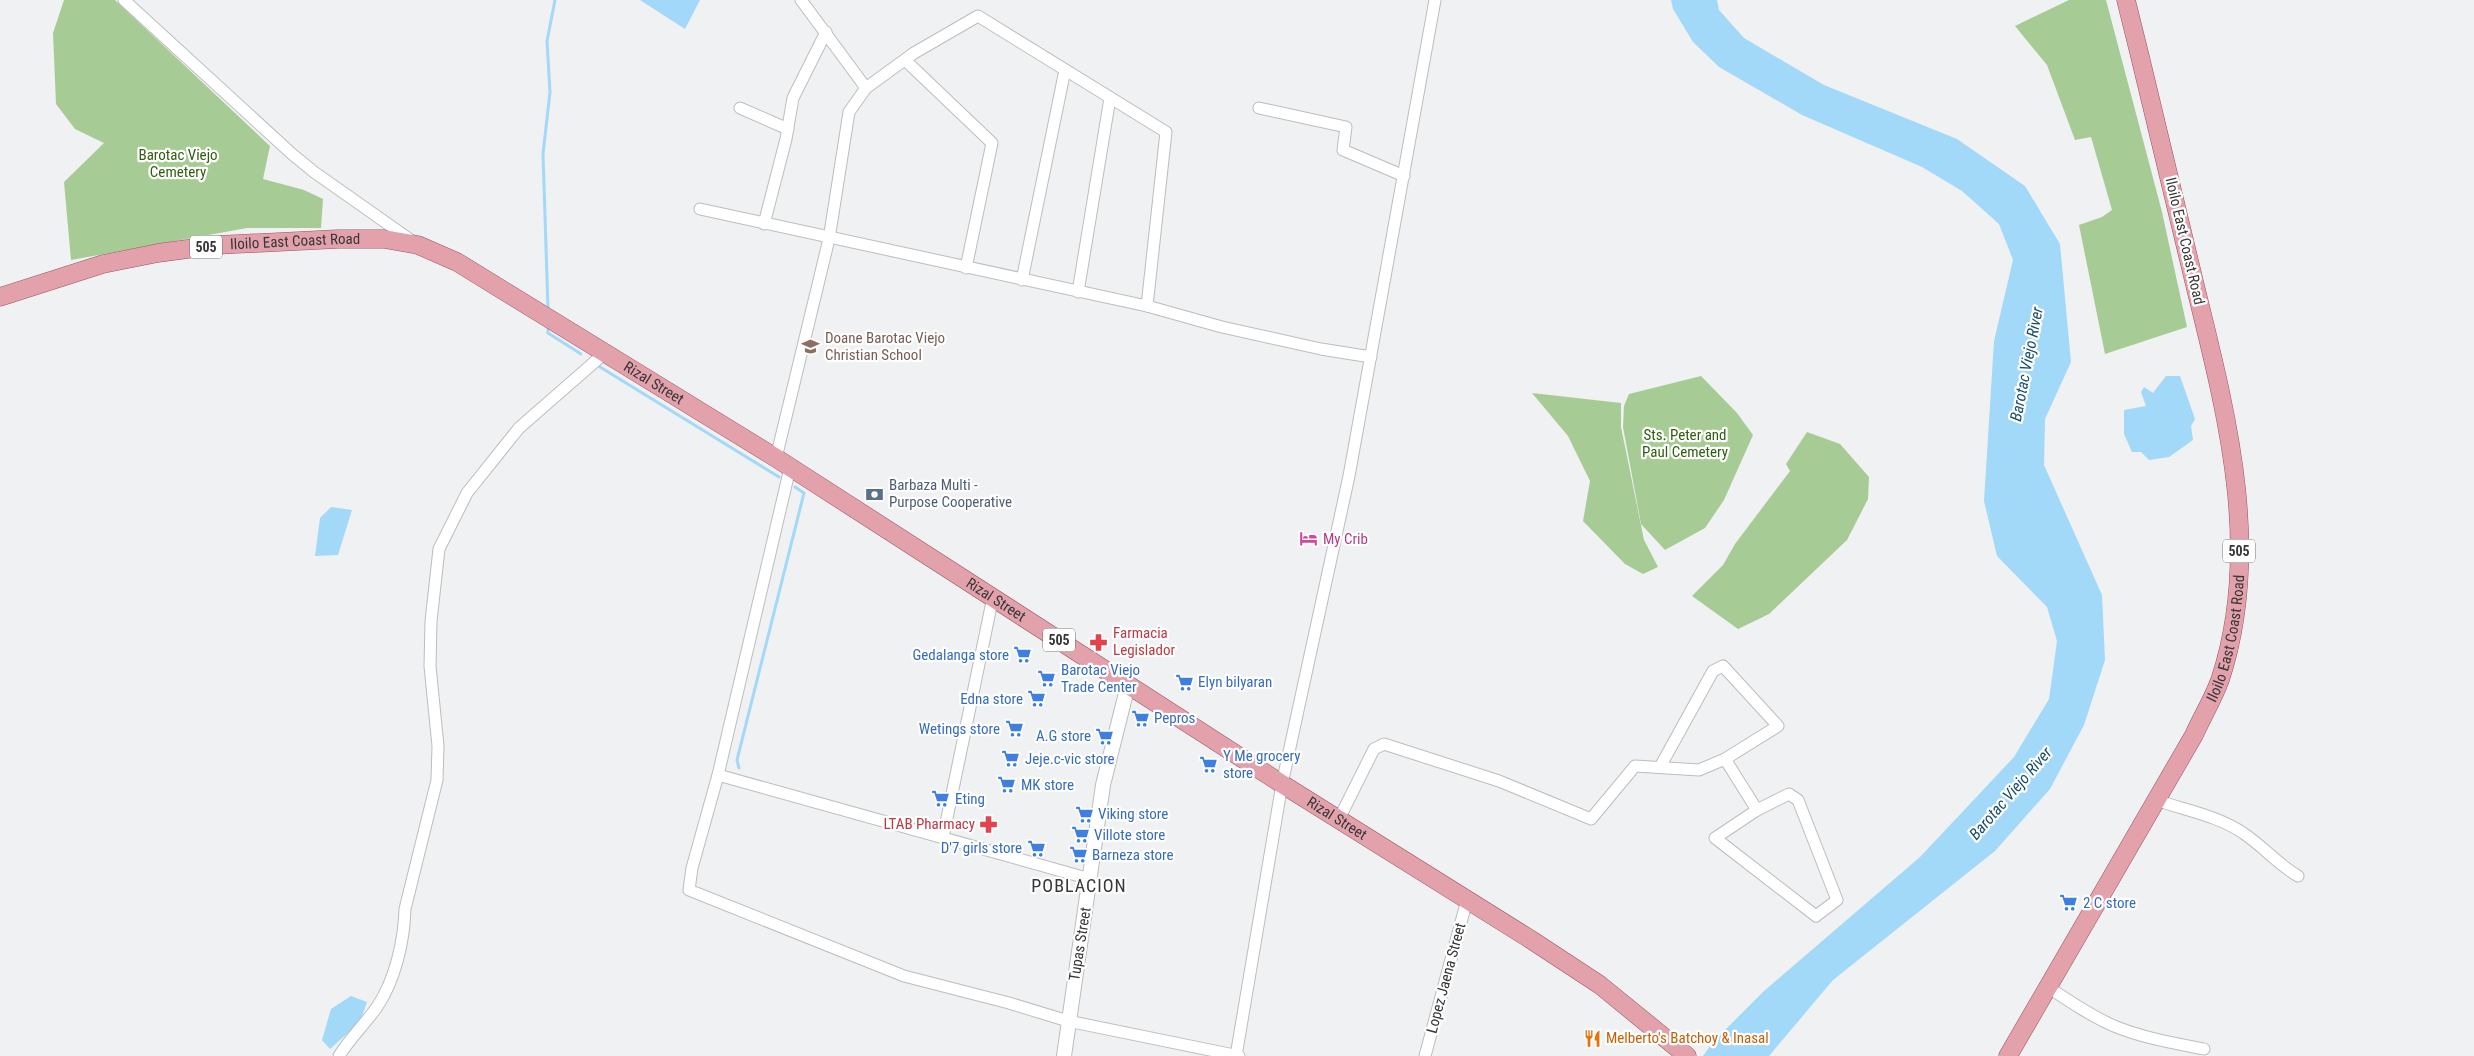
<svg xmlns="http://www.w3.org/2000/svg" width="2474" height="1056" font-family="'Roboto Condensed',sans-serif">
  <rect width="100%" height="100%" fill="#f0f1f2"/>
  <g fill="#a7cb94">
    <path d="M64,0H115L270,146L263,179L304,190L323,199L321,228H247L71,260L64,182L104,143L75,129L56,104L53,33Z"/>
    <path d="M2069,0H2106L2162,212L2187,327L2105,354L2079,225L2102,217L2112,210L2091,137L2075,140L2047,65L2015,26Z"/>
    <path d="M1701,376L1737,413L1753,435L1724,500L1705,528L1665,550L1641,524L1623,427L1624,406L1629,394Z"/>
    <path d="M1532,393L1621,403V427L1644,540L1658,567L1643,574L1625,564L1583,521L1590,481L1568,436Z"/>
    <path d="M1807,432L1840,444L1869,477L1868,499L1847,540L1769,614L1738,629L1692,596L1723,565L1735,544L1790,471L1786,464Z"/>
  </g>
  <g fill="#a3d9f8">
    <path d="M640,0H700L685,29Z"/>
    <path d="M1671,0H1717L1719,10L1744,38L1824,85L1957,139L2025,186L2060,244L2071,362L2045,419L2044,465L2102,595L2105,660L2084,725L2050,789L1995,851L1833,980L1769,1056H1703L1713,1042L1764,991L1920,857L2014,757L2049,699L2057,641L2047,607L1997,556L1984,501L1994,341L2013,260L1999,224L1962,191L1922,167L1802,115L1719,67L1693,42L1673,9Z"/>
    <path d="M2166,376H2180L2195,419L2191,426L2193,440L2169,457L2149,460L2141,452H2132L2124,434V410L2146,406L2141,392L2144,387L2153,393Z"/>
    <path d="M331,507L352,510L338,555L315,556L320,518Z"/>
    <path d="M351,996L367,1002L360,1022L330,1049L322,1040L331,1009Z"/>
  </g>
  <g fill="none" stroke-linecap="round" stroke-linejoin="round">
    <g stroke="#a3d9f8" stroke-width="3">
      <path d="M548,309L543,154L550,92L547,41L555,0"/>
      <path d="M548,325V333L581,354"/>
      <path d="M600,367L779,477"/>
      <path d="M739,768L737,760L804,493L795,487"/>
    </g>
    <defs>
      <g id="minor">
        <path d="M124,0L292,154L314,172L412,241"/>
        <path d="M801,0L866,88"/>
        <path d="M905,60L992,143L966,268"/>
        <path d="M740,108L788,129"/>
        <path d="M1259,108L1346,127L1343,150L1404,176"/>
        <path d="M700,209L1147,306L1222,327L1321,349L1371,357"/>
        <path d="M764,224L786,139L793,98L826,32"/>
        <path d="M1022,280L1065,70"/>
        <path d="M1078,292L1110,98"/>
        <path d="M776,458L829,239L849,112L866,88L914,53L978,16L1166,132L1147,306"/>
        <path d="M790,468L718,775L692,868L689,890L904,976L1009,1003L1068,1021L1239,1056"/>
        <path d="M1725,759L1757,810"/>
        <path d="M718,775L1090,879"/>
        <path d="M1789,794L1798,800L1837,900L1816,916L1715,838L1757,810Z"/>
        <path d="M2156,800C2184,810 2219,816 2243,833C2263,846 2277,864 2298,876"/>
        <path d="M1339,819L1374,749L1384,744L1499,781L1591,819L1635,766L1699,770L1725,759L1778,726L1723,666L1713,671L1660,767"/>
        <path d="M943,837L993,597"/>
        <path d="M2048,987C2069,1001 2091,1016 2114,1026C2143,1038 2174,1043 2204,1049"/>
        <path d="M339,1056C350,1038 365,1024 377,1007C395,980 404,942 405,909L437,780L438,746L430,666L431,621L439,549L467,493L519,428L606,352"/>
        <path d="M1236,1056L1282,784L1349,476L1435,0"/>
        <path d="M1425,1056L1467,900"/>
      </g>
      <path id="tertiary" d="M1064,1056L1103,785L1128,685"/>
      <g id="primary">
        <path id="s1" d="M0,297L103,264L158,253L217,245L338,239H384L418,245L457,262L776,458L1282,784L1530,939L1600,985L1687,1056"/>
        <path id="s2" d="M2008,1056L2194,735C2202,717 2213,699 2220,680C2264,547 2225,408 2193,277C2171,184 2149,92 2126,0"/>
      </g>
    </defs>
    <use href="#minor" stroke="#bcbdbe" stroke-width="13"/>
    <use href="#tertiary" stroke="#bcbdbe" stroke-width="16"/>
    <use href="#primary" stroke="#9a545f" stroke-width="19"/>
    <use href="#minor" stroke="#fff" stroke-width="11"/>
    <use href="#tertiary" stroke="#fff" stroke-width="14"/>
    <use href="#primary" stroke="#e3a1ac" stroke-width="18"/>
  </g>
  <defs>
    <symbol id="school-bare" viewBox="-9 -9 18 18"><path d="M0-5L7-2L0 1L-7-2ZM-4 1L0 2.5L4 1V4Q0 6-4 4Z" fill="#8d6e63" stroke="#fefeff" stroke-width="2.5" paint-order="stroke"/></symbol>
    <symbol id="bank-bare" viewBox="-9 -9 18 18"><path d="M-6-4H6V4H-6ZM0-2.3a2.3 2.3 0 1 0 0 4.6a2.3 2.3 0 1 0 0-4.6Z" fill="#5c6f8a" stroke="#fefeff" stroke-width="2.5" paint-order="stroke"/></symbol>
    <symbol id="hotel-bare" viewBox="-9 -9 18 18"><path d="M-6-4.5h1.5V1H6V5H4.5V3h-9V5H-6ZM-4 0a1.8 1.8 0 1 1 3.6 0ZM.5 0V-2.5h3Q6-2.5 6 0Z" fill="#d1479c" stroke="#fefeff" stroke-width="2.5" paint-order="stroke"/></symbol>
    <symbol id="pharmacy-bare" viewBox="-9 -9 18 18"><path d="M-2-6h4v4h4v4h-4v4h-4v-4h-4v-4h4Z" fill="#e0444e" stroke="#fefeff" stroke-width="2.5" paint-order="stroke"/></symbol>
    <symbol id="supermarket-bare" viewBox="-9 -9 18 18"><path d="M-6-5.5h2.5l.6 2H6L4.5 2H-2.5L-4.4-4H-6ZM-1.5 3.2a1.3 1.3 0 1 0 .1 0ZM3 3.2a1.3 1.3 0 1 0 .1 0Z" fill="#3f7fe0" stroke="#fefeff" stroke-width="2.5" paint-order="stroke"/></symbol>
    <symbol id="restaurant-bare" viewBox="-9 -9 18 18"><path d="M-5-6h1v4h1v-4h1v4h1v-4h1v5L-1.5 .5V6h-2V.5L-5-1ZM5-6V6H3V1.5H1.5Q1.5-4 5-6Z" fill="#e8710a" stroke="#fefeff" stroke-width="2.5" paint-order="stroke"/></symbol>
  </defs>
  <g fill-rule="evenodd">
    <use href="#school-bare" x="798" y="334" width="25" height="25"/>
    <use href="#bank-bare" x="862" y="482" width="25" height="25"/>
    <use href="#hotel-bare" x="1296" y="526" width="25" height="25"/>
    <use href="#pharmacy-bare" x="1086" y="630" width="25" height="25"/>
    <use href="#supermarket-bare" x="1010" y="642" width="25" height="25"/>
    <use href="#supermarket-bare" x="1034" y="666" width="25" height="25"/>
    <use href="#supermarket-bare" x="1172" y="670" width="25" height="25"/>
    <use href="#supermarket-bare" x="1024" y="686" width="25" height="25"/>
    <use href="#supermarket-bare" x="1128" y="706" width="25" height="25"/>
    <use href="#supermarket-bare" x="1002" y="716" width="25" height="25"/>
    <use href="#supermarket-bare" x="1092" y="724" width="25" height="25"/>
    <use href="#supermarket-bare" x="998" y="746" width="25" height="25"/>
    <use href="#supermarket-bare" x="1196" y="752" width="25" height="25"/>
    <use href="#supermarket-bare" x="994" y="772" width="25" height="25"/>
    <use href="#supermarket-bare" x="928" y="786" width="25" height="25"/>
    <use href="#supermarket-bare" x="1072" y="802" width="25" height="25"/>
    <use href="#pharmacy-bare" x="976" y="812" width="25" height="25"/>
    <use href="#supermarket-bare" x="1068" y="822" width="25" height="25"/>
    <use href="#supermarket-bare" x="1024" y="836" width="25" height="25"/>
    <use href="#supermarket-bare" x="1066" y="842" width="25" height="25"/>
    <use href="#supermarket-bare" x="2056" y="890" width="25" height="25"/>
    <use href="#restaurant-bare" x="1580" y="1026" width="25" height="25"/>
  </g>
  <g text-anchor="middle" stroke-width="4.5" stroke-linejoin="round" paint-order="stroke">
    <g fill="#fefeff" stroke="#737374" stroke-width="1">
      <rect x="190" y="235.5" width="32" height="23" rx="4"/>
      <rect x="2223" y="539.5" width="32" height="23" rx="4"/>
      <rect x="1043" y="628.5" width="32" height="23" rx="4"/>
    </g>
    <g font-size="14" font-weight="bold" fill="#373738">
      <text x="206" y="252">505</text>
      <text x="2239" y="556">505</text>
      <text x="1059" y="645">505</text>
    </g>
    <g font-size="15" fill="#305d0e" stroke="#fefeff">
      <text x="178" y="160">Barotac Viejo<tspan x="178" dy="17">Cemetery</tspan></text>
      <text x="1685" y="440">Sts. Peter and<tspan x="1685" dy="17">Paul Cemetery</tspan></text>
    </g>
    <g font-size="15" fill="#373738" stroke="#fefeff">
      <text transform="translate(2185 241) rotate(77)" y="5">Iloilo East Coast Road</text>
      <text dy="5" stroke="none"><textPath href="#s1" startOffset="302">Iloilo East Coast Road</textPath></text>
      <text dy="5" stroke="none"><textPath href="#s1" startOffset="699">Rizal Street</textPath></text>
      <text dy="5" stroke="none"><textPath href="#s1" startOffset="1104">Rizal Street</textPath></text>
      <text dy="5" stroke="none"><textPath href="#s2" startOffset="474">Iloilo East Coast Road</textPath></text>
      <text dy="5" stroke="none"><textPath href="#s1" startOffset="1509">Rizal Street</textPath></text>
      <text transform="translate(1080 944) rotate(-81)" y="5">Tupas Street</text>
      <text transform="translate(1446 978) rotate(-75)" y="5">Lopez Jaena Street</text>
    </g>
    <g font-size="15" fill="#785e54" stroke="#fefeff" text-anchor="start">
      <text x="825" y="343">Doane Barotac Viejo<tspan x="825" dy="17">Christian School</tspan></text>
    </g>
    <g font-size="15" fill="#4e5e75" stroke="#fefeff" text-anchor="start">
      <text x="889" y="490">Barbaza Multi -<tspan x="889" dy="17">Purpose Cooperative</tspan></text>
    </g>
    <g font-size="15" fill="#b23c85" stroke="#fefeff" text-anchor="start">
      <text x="1323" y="544">My Crib</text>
    </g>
    <g font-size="15" fill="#be3a42" stroke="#fefeff" text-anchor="start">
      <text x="1113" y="638">Farmacia<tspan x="1113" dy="17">Legislador</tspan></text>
      <text x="975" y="829" text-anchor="end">LTAB Pharmacy</text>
    </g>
    <g font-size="15" fill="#366cbe" stroke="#fefeff" text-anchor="start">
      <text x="1009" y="660" text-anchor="end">Gedalanga store</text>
      <text x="1061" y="675">Barotac Viejo<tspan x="1061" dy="17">Trade Center</tspan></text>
      <text x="1198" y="687">Elyn bilyaran</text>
      <text x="1023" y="704" text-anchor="end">Edna store</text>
      <text x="1154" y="723">Pepros</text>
      <text x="1000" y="734" text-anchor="end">Wetings store</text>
      <text x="1091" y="741" text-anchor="end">A.G store</text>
      <text x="1223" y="761">Y Me grocery<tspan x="1223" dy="17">store</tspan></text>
      <text x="1025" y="764">Jeje.c-vic store</text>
      <text x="1021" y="790">MK store</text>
      <text x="955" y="804">Eting</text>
      <text x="1098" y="819">Viking store</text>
      <text x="1094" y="840">Villote store</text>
      <text x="1022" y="853" text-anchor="end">D'7 girls store</text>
      <text x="1092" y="860">Barneza store</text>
      <text x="2083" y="908">2 C store</text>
    </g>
    <g font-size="15" fill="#c56008" stroke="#fefeff" text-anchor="start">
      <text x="1606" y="1043">Melberto's Batchoy &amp; Inasal</text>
    </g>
    <g font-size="16" font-style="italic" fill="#194e69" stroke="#fefeff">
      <text transform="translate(2026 364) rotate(-79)" y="6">Barotac Viejo River</text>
      <text transform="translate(2010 793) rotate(-49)" y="6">Barotac Viejo River</text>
    </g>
    <g font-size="18" letter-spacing="1" fill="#373738" stroke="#fefeff">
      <text x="1079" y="892">POBLACION</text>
    </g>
  </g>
</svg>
